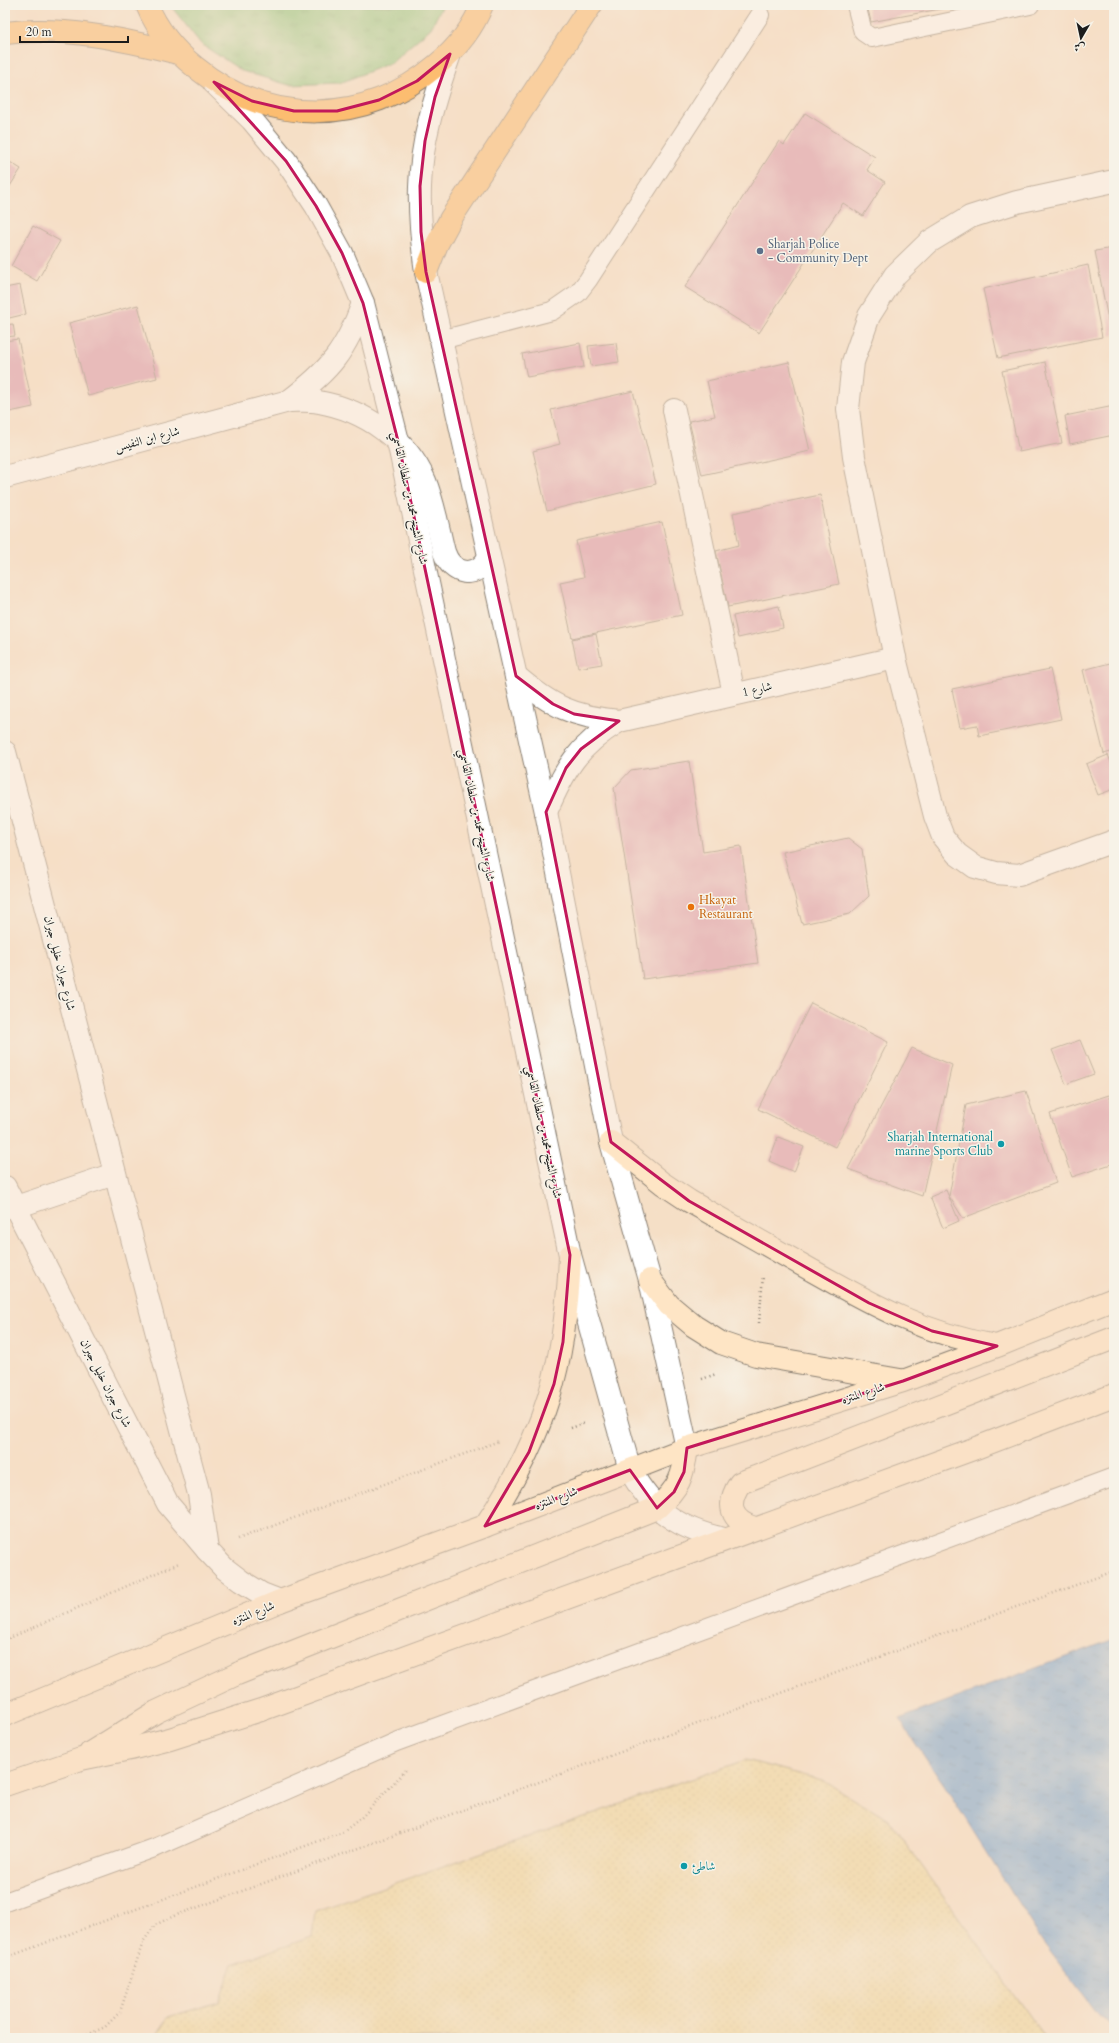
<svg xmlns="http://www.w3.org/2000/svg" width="1119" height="2043" font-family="Cardo,Amiri,serif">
  <defs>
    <pattern id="grass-tufts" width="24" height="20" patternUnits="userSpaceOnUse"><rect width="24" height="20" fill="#89c87f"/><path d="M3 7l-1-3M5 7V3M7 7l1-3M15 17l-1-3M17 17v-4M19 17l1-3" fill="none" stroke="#76ab6d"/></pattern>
    <pattern id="sand-dots" width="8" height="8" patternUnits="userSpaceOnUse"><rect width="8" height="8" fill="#eeda9e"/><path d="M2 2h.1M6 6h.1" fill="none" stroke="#ccba88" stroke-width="1.8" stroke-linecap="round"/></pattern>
    <pattern id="water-ripples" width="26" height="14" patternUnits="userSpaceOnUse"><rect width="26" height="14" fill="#67a0d6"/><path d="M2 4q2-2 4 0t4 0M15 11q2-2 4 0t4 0" fill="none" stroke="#5482ad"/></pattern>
  </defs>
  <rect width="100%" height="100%" fill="#f7f3e8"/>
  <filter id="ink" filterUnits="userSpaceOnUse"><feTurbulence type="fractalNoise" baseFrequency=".025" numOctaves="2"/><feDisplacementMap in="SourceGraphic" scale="8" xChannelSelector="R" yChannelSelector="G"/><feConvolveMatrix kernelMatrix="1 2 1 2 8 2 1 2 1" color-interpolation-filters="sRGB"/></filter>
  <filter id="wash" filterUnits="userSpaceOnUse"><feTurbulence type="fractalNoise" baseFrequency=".012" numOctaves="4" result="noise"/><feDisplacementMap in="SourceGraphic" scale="16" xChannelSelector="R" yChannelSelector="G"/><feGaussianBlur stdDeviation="0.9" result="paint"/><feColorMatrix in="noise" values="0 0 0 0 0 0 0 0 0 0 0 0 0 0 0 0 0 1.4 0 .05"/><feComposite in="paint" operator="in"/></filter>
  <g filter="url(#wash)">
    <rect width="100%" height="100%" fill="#f5dfc6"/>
    <path fill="url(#grass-tufts)" stroke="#52724e" d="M170,5H443L431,28L390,63L340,83L289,85L242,71L201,44Z"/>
    <path fill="url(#sand-dots)" stroke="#857b5d" d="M746,1760L822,1780L889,1820L1045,2038H155L168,2017L219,2002L233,1964L312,1937L315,1911Z"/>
    <path fill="url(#water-ripples)" stroke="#425e79" d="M1114,1639V2025L1098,2015L1042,1941L953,1799L899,1719Z"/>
    <g id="blocks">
      <g fill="#d791ab">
        <path d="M867,5H956V6L871,22Z"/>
        <path d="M805,113L875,157L867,170L885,182L863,216L843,203L759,333L685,287L779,141L784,145Z"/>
        <path d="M5,159L21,169L10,186L5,183Z"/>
        <path d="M33,226L60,241L37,281L11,266Z"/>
        <path d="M1114,248V335L1111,336L1095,251Z"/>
        <path d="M1088,265L1102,337L998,358L983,289Z"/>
        <path d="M20,285L26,314L5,319V288Z"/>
        <path d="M138,305L157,378L88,396L69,323Z"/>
        <path d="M13,324L15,336L5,337V325Z"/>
        <path d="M18,339L33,407L5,413V341Z"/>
        <path d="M580,343L584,367L527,377L522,354Z"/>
        <path d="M616,343L619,362L591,366L588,346Z"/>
        <path d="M789,362L810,451L702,475L689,421L715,416L707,381Z"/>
        <path d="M1045,362L1062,443L1019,452L1002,371Z"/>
        <path d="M633,391L656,484L547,511L533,451L560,444L551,410Z"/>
        <path d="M1114,406V435L1070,444L1065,416Z"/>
        <path d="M820,495L839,584L728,607L716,551L739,545L733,513Z"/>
        <path d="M662,522L682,615L572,638L560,582L584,577L576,541Z"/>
        <path d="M779,606L783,628L738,638L733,616Z"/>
        <path d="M596,634L602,664L578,668L572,639Z"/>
        <path d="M1114,662V751L1104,754L1083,670Z"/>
        <path d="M1050,669L1061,719L979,736L977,725L960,728L952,689Z"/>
        <path d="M1108,755L1114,770V789L1098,795L1086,764Z"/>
        <path d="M689,761L703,852L741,846L758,963L643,979L614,788L631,770Z"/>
        <path d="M848,838L862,849L869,896L850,914L802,924L783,852Z"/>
        <path d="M811,1003L888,1042L835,1147L758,1109Z"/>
        <path d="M1080,1040L1094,1074L1066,1084L1052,1050Z"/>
        <path d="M912,1048L952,1065L922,1196L848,1169Z"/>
        <path d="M1026,1091L1056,1183L963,1218L949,1196L966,1105Z"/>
        <path d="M1109,1095L1114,1110V1163L1072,1177L1050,1114Z"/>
        <path d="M778,1137L804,1147L794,1172L769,1161Z"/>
        <path d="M946,1190L959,1221L943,1228L930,1197Z"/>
      </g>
    </g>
  </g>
  <g filter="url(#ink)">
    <use href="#blocks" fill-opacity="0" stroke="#887e71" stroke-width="1"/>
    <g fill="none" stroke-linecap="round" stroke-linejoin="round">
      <defs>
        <g id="lane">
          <path d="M856,5L863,32L872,38L1030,5"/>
          <path d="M441,340L552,311L578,293L588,280L760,15"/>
          <path d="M5,1902L157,1847L396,1742L1114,1477"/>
        </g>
        <g id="street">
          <path d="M450,54C435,97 421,141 420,187C419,216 422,244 426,272L546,812L611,1142L650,1280L687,1448"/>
          <path d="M214,83L252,120L286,161L316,206L342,253L363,303L398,441L570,1255L630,1470C652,1511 679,1529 724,1539"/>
          <path d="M1114,181L1017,202L970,217L929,242L895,275L869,316L853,362L848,409L854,457L895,658L935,816L943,837L957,854L975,867L996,873L1019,875L1114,841"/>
          <path d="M289,401C330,370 346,351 363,303"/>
          <path d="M674,410L734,694"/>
          <path d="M5,477L289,401C299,401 310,400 319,402C364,410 407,439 425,481C434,503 438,528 444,552C452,575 476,580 489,557"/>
          <path d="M516,676C551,706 573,717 619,721L895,658"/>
          <path d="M5,752L191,1464L199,1494L207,1550"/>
          <path d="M546,812C565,768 578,746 619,721"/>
          <path d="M5,1187L168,1504L207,1550L224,1568L241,1581L262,1594L280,1601"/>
          <path d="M16,1207L114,1174"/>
        </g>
        <g id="secondary">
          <path d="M611,1142L662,1183L689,1201C730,1224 771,1247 811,1270C873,1305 924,1334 996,1346"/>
          <path d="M650,1280L669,1305L694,1326L721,1343L756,1355L900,1380"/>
          <path d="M485,1526C546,1434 566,1364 570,1255"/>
          <path d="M755,1528C730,1521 726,1504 740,1483L1114,1338"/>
          <path d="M5,1715L280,1601L485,1526L630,1470L687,1448L903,1381L997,1346L1114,1299"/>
          <path d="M90,1753L156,1712L237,1674L657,1508C679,1487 683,1478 687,1448"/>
          <path d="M5,1785L81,1759L130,1749L170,1739L261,1710L976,1448L1114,1395"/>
        </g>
        <g id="primary">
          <path d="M147,5C157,29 175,51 195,67C268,127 365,126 437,65C456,49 473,28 482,5"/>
          <path d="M5,33C63,26 122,39 178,53"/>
          <path d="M426,272L437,244L451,218L591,5"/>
        </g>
      </defs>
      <use href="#lane" stroke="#887e71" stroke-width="20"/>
      <use href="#street" stroke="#887e71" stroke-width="24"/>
      <use href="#secondary" stroke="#887e71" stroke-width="24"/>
      <use href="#primary" stroke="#887e71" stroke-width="24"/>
      <g stroke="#887e71" stroke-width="2.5" stroke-dasharray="1 3" stroke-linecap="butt">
        <path d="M759,1323L763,1276"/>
        <path d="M702,1379L716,1374"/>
        <path d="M571,1428L585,1423"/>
        <path d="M238,1539L499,1441"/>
        <path d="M5,1640L179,1563"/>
        <path d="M5,1958L343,1832L361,1818L406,1770"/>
        <path d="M80,2038L105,2027L120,2012L143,1942L155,1925L174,1916L1114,1571"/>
      </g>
      <use href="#lane" stroke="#fff" stroke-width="18"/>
      <use href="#street" stroke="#fff" stroke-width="22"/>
      <use href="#secondary" stroke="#fee5c5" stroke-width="22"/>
      <use href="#primary" stroke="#fcbd6f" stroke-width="22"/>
    </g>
  </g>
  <path d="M0 0H1119V2043H0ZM450,54L435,97L425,141L420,186L421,232L426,272L516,676L553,704L574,714L619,721L581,749L566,768L546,812L611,1142L689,1201L869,1303L932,1331L997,1346L903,1381L687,1448L684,1472L674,1492L657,1508L630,1470L485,1526L529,1452L554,1384L563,1342L570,1255L398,441L363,303L342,253L316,206L286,161L214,82L252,101L294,111H337L379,100L417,81Z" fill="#f5dfc6" fill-opacity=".55" fill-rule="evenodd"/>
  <path fill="none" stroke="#c2185b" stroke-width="3" stroke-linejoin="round" d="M450,54L435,97L425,141L420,186L421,232L426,272L516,676L553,704L574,714L619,721L581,749L566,768L546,812L611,1142L689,1201L869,1303L932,1331L997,1346L903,1381L687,1448L684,1472L674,1492L657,1508L630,1470L485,1526L529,1452L554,1384L563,1342L570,1255L398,441L363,303L342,253L316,206L286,161L214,82L252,101L294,111H337L379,100L417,81Z"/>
  <circle fill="#5c6f8a" stroke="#f7f3e8" stroke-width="1.5" cx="760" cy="251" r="4"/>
  <circle fill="#e8710a" stroke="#f7f3e8" stroke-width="1.5" cx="691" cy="907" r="4"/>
  <g fill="#0f9aa8" stroke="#f7f3e8" stroke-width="1.5">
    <circle cx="1001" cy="1144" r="4"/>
    <circle cx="684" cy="1866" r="4"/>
  </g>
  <g text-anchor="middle" stroke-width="3" stroke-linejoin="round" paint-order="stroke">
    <g font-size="12" fill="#4e5e75" stroke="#f7f3e8" text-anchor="start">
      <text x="768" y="248">Sharjah Police<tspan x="768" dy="14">- Community Dept</tspan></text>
    </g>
    <g font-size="12" fill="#1c1c1c" stroke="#f7f3e8">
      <text transform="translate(147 439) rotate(-15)" y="4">شارع ابن النفيس</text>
      <text transform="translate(410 498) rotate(78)" y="4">شارع الشيخ محمد بن سلطان القاسمي</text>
      <text transform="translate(757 689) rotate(-13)" y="4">شارع 1</text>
      <text transform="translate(477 815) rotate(78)" y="4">شارع الشيخ محمد بن سلطان القاسمي</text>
      <text transform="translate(60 963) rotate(76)" y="4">شارع جبران خليل جبران</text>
      <text transform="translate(544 1132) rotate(78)" y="4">شارع الشيخ محمد بن سلطان القاسمي</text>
      <text transform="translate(106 1383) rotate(63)" y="4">شارع جبران خليل جبران</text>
      <text transform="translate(863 1393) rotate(-18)" y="4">شارع المنتزه</text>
      <text transform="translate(556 1498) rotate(-21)" y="4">شارع المنتزه</text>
      <text transform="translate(253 1613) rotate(-22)" y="4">شارع المنتزه</text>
    </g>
    <g font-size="12" fill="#c56008" stroke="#f7f3e8" text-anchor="start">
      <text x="699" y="904">Hkayat<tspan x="699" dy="14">Restaurant</tspan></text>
    </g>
    <g font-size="12" fill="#0d838f" stroke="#f7f3e8" text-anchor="end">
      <text x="993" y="1141">Sharjah International<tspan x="993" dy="14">marine Sports Club</tspan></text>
      <text x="692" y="1870" text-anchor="start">شاطئ</text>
    </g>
  </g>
  <rect width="1119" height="2043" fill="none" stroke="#f7f3e8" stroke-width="20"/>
  <g transform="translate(1081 38) rotate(189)" stroke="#f7f3e8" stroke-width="3" paint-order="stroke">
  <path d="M0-3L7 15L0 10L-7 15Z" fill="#1c1c1c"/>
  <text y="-6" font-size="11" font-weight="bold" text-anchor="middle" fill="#1c1c1c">ش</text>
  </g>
  <path d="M20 36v6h108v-6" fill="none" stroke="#1c1c1c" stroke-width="2"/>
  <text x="26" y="36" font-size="12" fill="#1c1c1c" stroke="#f7f3e8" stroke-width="3" paint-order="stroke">20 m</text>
</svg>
